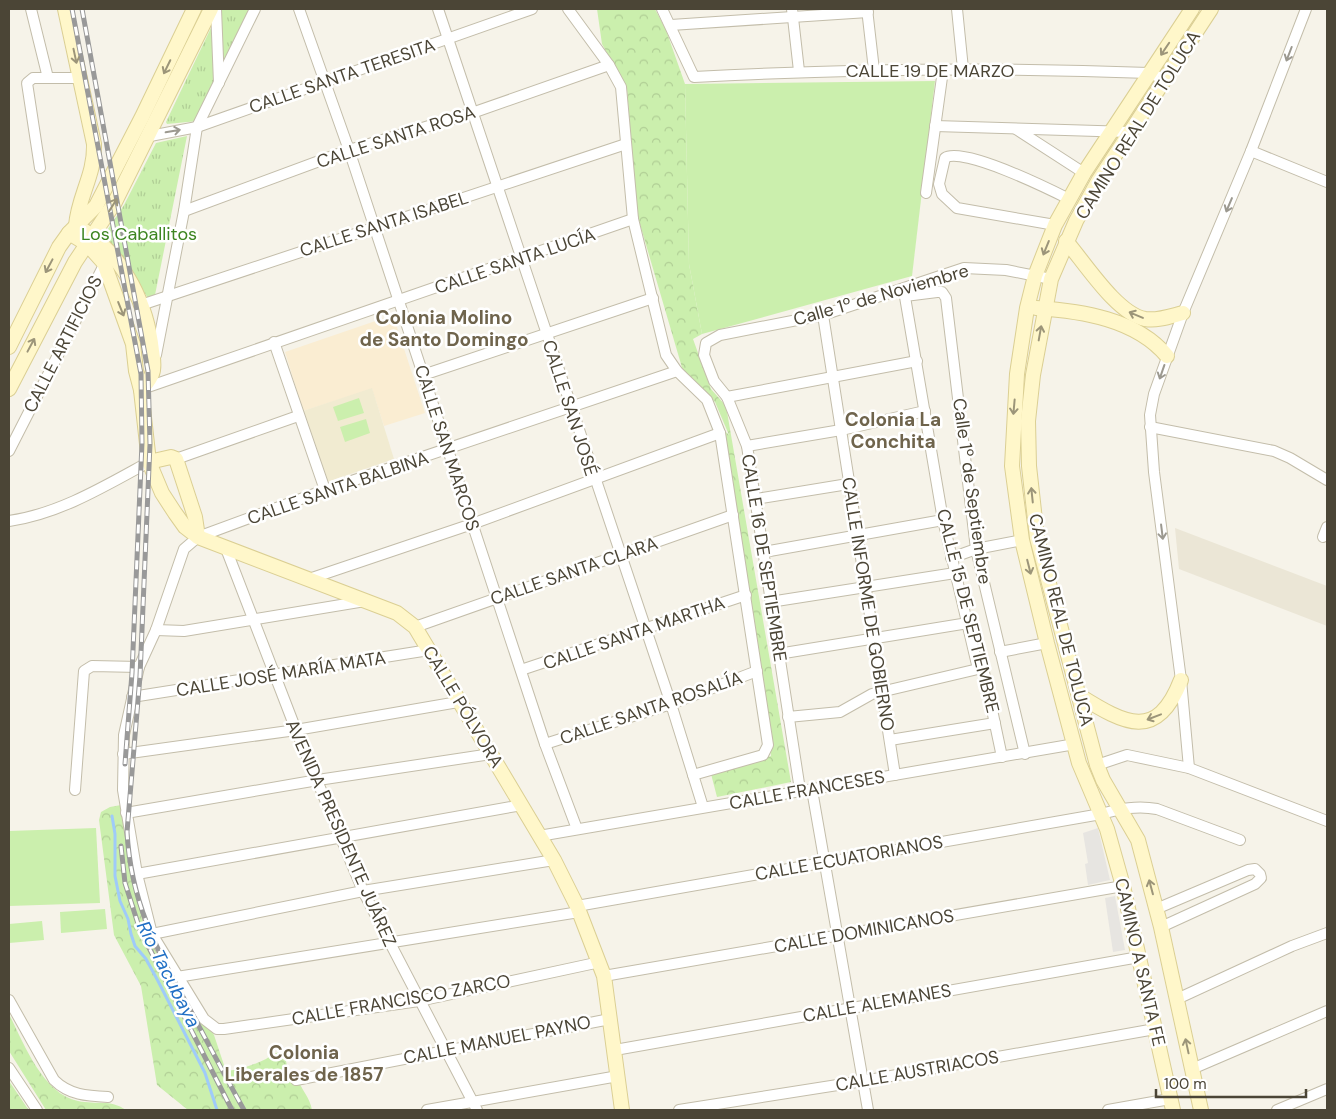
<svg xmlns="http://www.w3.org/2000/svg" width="1336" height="1119" font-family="'DM Sans',sans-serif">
  <defs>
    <pattern id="grass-tufts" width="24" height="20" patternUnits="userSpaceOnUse" patternTransform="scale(1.25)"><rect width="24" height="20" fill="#cbefad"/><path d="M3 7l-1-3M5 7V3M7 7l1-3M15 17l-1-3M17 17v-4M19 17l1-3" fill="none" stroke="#b0ce95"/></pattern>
    <pattern id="forest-crowns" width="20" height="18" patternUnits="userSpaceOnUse" patternTransform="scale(1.25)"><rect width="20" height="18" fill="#cbefad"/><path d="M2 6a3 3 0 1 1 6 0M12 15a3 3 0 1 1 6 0" fill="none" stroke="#b0ce95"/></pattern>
  </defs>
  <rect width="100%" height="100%" fill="#f6f3e9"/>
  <path fill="#ebe6d6" d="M1175,528L1327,586V626L1179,569Z"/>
  <path fill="#faedd2" d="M393,315L425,413L384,426L372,389L303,411L285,352Z"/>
  <path fill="#f1ebd1" d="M372,388L394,459L327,482L303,411Z"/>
  <g fill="url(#grass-tufts)">
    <path d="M220,9H250L198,121L167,124L166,122Z"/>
    <path d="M187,136L155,295L148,298L104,235L124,205L156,143Z"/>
  </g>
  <g fill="url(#forest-crowns)">
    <path d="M597,9H655L666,30L685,84L689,264L702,334L693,339L711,389L726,406L791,782L717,797L711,774L771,756L741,538L720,426L729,435L715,402L683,371L637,214L627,89L602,44Z"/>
    <path d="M121,805L149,934L214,1035L226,1071C240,1070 253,1065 266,1059C272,1055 276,1052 284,1051L289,1076L297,1077C301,1090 310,1097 312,1110H188L157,1085L141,986L114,935L99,820L101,812L110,807Z"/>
    <path d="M9,1014C24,1044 43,1094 78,1101C97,1105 110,1099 126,1110H46L9,1051Z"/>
    <path d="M9,1081L28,1109L29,1110H9Z"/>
  </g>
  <g fill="#cbefad">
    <path d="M935,81L912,276L702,334L689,264L685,84Z"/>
    <path d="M359,398L364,413L338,421L333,407Z"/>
    <path d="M366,419L370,433L345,442L340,427Z"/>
    <path d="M96,828L100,903L9,906V831Z"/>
    <path d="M105,909L107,929L61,933L60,912Z"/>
    <path d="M42,921L44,940L9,943V924Z"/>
  </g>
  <g fill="#e7e5e1">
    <path d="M1098,828L1110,880L1088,885L1085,864L1088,863L1083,833Z"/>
    <path d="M1115,896L1125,950L1113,952L1105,898Z"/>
  </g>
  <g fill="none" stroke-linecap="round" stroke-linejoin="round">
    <path stroke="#9fcbf9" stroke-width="3" d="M112,816L115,834V876L120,901L128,919L131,934L135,946L146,959L158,981L205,1073L217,1110"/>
    <defs>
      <g id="street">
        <path d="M31,9L48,78"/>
        <path d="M216,9L219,83"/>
        <path d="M299,9L349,150L545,744L577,829"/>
        <path d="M438,9L671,704L703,807"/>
        <path d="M568,9L609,65L621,87L633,219L666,355L677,371L707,400L720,433L768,745L763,755L693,775"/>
        <path d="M662,9L694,77C846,69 997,67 1149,73L1164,79"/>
        <path d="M792,9L799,71"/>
        <path d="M867,9L874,70"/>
        <path d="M957,9L963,69"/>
        <path d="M671,25L868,12"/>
        <path d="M935,126L1130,132"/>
        <path d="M1016,129L1084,173"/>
        <path d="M150,136L197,127L532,9"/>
        <path d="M1251,151L1327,182"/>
        <path d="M40,168L27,83L33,78H80"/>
        <path d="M926,193L943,70"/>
        <path d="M184,211L349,150L472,113L609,65"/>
        <path d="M1055,225L957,208L942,194L939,184L945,158C962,146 1049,189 1069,199"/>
        <path d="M904,291L943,520L978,669L984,672L1002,757"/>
        <path d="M905,296L937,292H942L946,298L976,549L1025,754"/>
        <path d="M141,305L626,144"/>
        <path d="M823,315L895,775"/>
        <path d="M274,342L325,490"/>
        <path d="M156,355L184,211L197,127L255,9"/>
        <path d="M423,375L653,298"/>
        <path d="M142,389L633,219"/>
        <path d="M727,397L917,361"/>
        <path d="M1150,427L1274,451L1290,458L1327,480"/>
        <path d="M747,446L841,430L925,411"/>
        <path d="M9,451L106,261"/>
        <path d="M176,459L298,416"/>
        <path d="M756,499L848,484"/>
        <path d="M9,521C59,514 105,486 149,462"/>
        <path d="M1323,537L1327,527"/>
        <path d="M225,546L296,730L363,891L477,1110"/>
        <path d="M764,552L943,520"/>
        <path d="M951,558L976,549L1022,540"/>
        <path d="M309,579L472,524L720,433"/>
        <path d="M770,602L955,573"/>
        <path d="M415,627L733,515"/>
        <path d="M156,630L184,631L365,601"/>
        <path d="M1000,652L1047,643"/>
        <path d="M778,654L968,623"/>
        <path d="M521,670L746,595"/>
        <path d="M132,697L429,650"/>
        <path d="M788,717L840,712L872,694L978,669"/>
        <path d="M890,740L995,723"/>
        <path d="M545,744L671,704L757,671"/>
        <path d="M123,754L296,730L458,702"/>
        <path d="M1097,765L1127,755L1189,768L1327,821"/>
        <path d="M1189,768L1181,680L1154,472L1150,415L1154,394L1183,313L1251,151L1306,9"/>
        <path d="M75,790L84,671L92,666L139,667"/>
        <path d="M800,790L747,446L727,397L714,381L704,355L706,343L720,335L823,315L964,268L1006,270L1051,279"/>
        <path d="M812,790L868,1110"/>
        <path d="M126,813L318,780L491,754"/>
        <path d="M539,836L1075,744"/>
        <path d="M137,874L522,805"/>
        <path d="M577,906L1101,814C1120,809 1137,805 1157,809L1240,840"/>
        <path d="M1156,909L1248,870L1255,869L1260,874L1261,878L1255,884L1161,927"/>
        <path d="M152,934L363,891L554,860"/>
        <path d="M600,962L419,1001L224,1029H217L204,1019L152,934L137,874L123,790L124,735L139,667L156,630L184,549L198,537L325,490L677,371"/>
        <path d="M604,976L1123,886"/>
        <path d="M177,977L579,912"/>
        <path d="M1177,999L1292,946L1327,933"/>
        <path d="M9,1000L54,1080C69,1095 87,1096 108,1097"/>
        <path d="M615,1050L1139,957"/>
        <path d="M9,1068L37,1110"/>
        <path d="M1192,1069L1327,1011"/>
        <path d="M296,1080L610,1019"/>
        <path d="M427,1110L618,1076"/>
        <path d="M679,1110L863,1081L1155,1029"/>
        <path d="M1108,1110L1170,1099"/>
        <path d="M1277,1110L1327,1089"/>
      </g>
      <g id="secondary">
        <path d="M65,9L94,144C95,176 78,196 76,226"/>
        <path d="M85,231C125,258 147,305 152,351C153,358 155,367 152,374C150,380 145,385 141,390"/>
        <path d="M69,233L87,244L104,263L133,344L136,371L141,390L149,462L162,493L175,513L185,527L198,537L397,613L415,627L554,860L577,906L604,976L622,1110"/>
        <path d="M1066,241C1085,263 1117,314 1145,319C1158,321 1171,316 1183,313"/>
        <path d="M1036,308C1082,311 1136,319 1167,356"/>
        <path d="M9,347L59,247L69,233L96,206L142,117L194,9"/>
        <path d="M9,389L75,262L115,202L211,9"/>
        <path d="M149,462L171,457L176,459L195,517L198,537"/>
        <path d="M1080,696C1125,724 1157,742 1181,680"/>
        <path d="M1173,1110L1123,886L1107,829L1079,763L1047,643L1022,540L1012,466L1017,374L1027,308L1035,276L1055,225L1084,173L1192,9"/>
        <path d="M1201,1110L1161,927L1138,840L1103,780L1097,765L1037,538L1029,466L1028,421L1033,375L1051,279L1076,221L1098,181L1211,9"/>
      </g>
    </defs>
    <use href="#street" stroke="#c3bdaa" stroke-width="12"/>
    <use href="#secondary" stroke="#dbcf93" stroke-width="16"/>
    <use href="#street" stroke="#fff" stroke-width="10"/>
    <use href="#secondary" stroke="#fff7ca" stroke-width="14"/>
    <defs>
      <g id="rail">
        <path d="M72,9L141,374L142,443L132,673L125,764"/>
        <path d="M82,9L148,371L150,444L140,676L127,832C131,902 155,946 188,1006C207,1041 225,1076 244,1110"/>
        <path d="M121,846L125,883L140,930L232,1110"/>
      </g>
    </defs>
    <use href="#rail" stroke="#999" stroke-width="5"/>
    <use href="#rail" stroke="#fff" stroke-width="3" stroke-dasharray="9" stroke-linecap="butt"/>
  </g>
  <defs><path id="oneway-shaft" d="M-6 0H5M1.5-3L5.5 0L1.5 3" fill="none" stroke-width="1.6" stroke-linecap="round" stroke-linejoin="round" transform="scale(1.25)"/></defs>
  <g stroke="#9c9579">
    <use href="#oneway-shaft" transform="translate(1165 49) rotate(124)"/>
    <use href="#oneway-shaft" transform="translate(75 56) rotate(78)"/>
    <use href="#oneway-shaft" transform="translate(167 67) rotate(116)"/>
    <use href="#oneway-shaft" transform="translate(113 205) rotate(-58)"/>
    <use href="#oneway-shaft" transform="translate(1046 248) rotate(112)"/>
    <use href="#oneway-shaft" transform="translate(49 266) rotate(118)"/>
    <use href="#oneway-shaft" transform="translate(121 309) rotate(68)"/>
    <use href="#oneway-shaft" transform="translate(1136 315) rotate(-157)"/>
    <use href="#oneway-shaft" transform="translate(1040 333) rotate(-80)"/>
    <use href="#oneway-shaft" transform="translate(31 345) rotate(-62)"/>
    <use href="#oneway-shaft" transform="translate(1014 407) rotate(95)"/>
    <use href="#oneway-shaft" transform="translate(1032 495) rotate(-96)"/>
    <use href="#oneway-shaft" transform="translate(1029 567) rotate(76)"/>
    <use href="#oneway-shaft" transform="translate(1154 717) rotate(159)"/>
    <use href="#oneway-shaft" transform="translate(1151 887) rotate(-105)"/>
    <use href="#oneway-shaft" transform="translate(1187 1046) rotate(-102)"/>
  </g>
  <g stroke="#9c9990">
    <use href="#oneway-shaft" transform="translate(1289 54) rotate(111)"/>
    <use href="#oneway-shaft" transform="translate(173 131) rotate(-10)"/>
    <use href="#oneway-shaft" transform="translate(1229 205) rotate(113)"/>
    <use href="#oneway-shaft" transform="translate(1162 372) rotate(109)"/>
    <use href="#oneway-shaft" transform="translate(1162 532) rotate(83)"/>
  </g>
  <g text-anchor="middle" stroke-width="5" stroke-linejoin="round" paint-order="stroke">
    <g font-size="18" fill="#4b4536" stroke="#fff">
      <text x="930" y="77">CALLE 19 DE MARZO</text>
      <text transform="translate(342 76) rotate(-19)" y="6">CALLE SANTA TERESITA</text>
      <text transform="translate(1138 125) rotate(-58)" y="6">CAMINO REAL DE TOLUCA</text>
      <text transform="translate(396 137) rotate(-18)" y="6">CALLE SANTA ROSA</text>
      <text transform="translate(384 224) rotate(-18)" y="6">CALLE SANTA ISABEL</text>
      <text transform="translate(515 261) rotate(-19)" y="6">CALLE SANTA LUCÍA</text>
      <text transform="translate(881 295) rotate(-16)" y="6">Calle 1º de Noviembre</text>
      <text transform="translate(63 344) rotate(-63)" y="6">CALLE ARTIFICIOS</text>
      <text transform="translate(570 408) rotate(72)" y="6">CALLE SAN JOSÉ</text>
      <text transform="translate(447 448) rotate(72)" y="6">CALLE SAN MARCOS</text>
      <text transform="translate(338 488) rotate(-19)" y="6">CALLE SANTA BALBINA</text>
      <text transform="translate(972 491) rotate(82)" y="6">Calle 1º de Septiembre</text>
      <text transform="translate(764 558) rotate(81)" y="6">CALLE 16 DE SEPTIEMBRE</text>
      <text transform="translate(574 571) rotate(-19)" y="6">CALLE SANTA CLARA</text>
      <text transform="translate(868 604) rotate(81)" y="6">CALLE INFORME DE GOBIERNO</text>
      <text transform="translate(968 611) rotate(76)" y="6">CALLE 15 DE SEPTIEMBRE</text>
      <text transform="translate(1061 620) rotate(76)" y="6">CAMINO REAL DE TOLUCA</text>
      <text transform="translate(634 633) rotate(-19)" y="6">CALLE SANTA MARTHA</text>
      <text transform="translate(281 674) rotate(-9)" y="6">CALLE JOSÉ MARÍA MATA</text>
      <text transform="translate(463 707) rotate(59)" y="6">CALLE PÓLVORA</text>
      <text transform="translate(651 708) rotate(-19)" y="6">CALLE SANTA ROSALÍA</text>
      <text transform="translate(807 790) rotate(-10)" y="6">CALLE FRANCESES</text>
      <text transform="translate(341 833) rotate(66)" y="6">AVENIDA PRESIDENTE JUÁREZ</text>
      <text transform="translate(849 858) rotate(-10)" y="6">CALLE ECUATORIANOS</text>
      <text transform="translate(864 931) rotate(-10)" y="6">CALLE DOMINICANOS</text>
      <text transform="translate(1140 962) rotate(77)" y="6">CAMINO A SANTA FE</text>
      <text transform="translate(401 1000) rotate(-10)" y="6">CALLE FRANCISCO ZARCO</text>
      <text transform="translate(877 1003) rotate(-10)" y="6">CALLE ALEMANES</text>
      <text transform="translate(497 1040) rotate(-11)" y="6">CALLE MANUEL PAYNO</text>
      <text transform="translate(917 1071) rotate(-10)" y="6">CALLE AUSTRIACOS</text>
    </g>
    <g font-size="18" fill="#3d8521" stroke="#fff">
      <text x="139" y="240">Los Caballitos</text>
    </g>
    <g font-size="19" font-weight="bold" fill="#6f644c" stroke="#fff">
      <text x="444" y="324">Colonia Molino<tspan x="444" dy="22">de Santo Domingo</tspan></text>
      <text x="893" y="426">Colonia La<tspan x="893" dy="22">Conchita</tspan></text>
      <text x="304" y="1059">Colonia<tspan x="304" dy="22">Liberales de 1857</tspan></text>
    </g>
    <g font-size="19" font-style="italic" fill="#2170c5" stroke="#fff">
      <text transform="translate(169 974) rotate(63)" y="7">Río Tacubaya</text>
    </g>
  </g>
  <rect width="1336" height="1119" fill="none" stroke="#4b4536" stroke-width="20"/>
  <path d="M1156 1089v8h150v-8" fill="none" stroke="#4b4536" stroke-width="2.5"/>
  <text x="1164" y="1089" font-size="15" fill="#4b4536" stroke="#ffffff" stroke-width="4" paint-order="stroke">100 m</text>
</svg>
